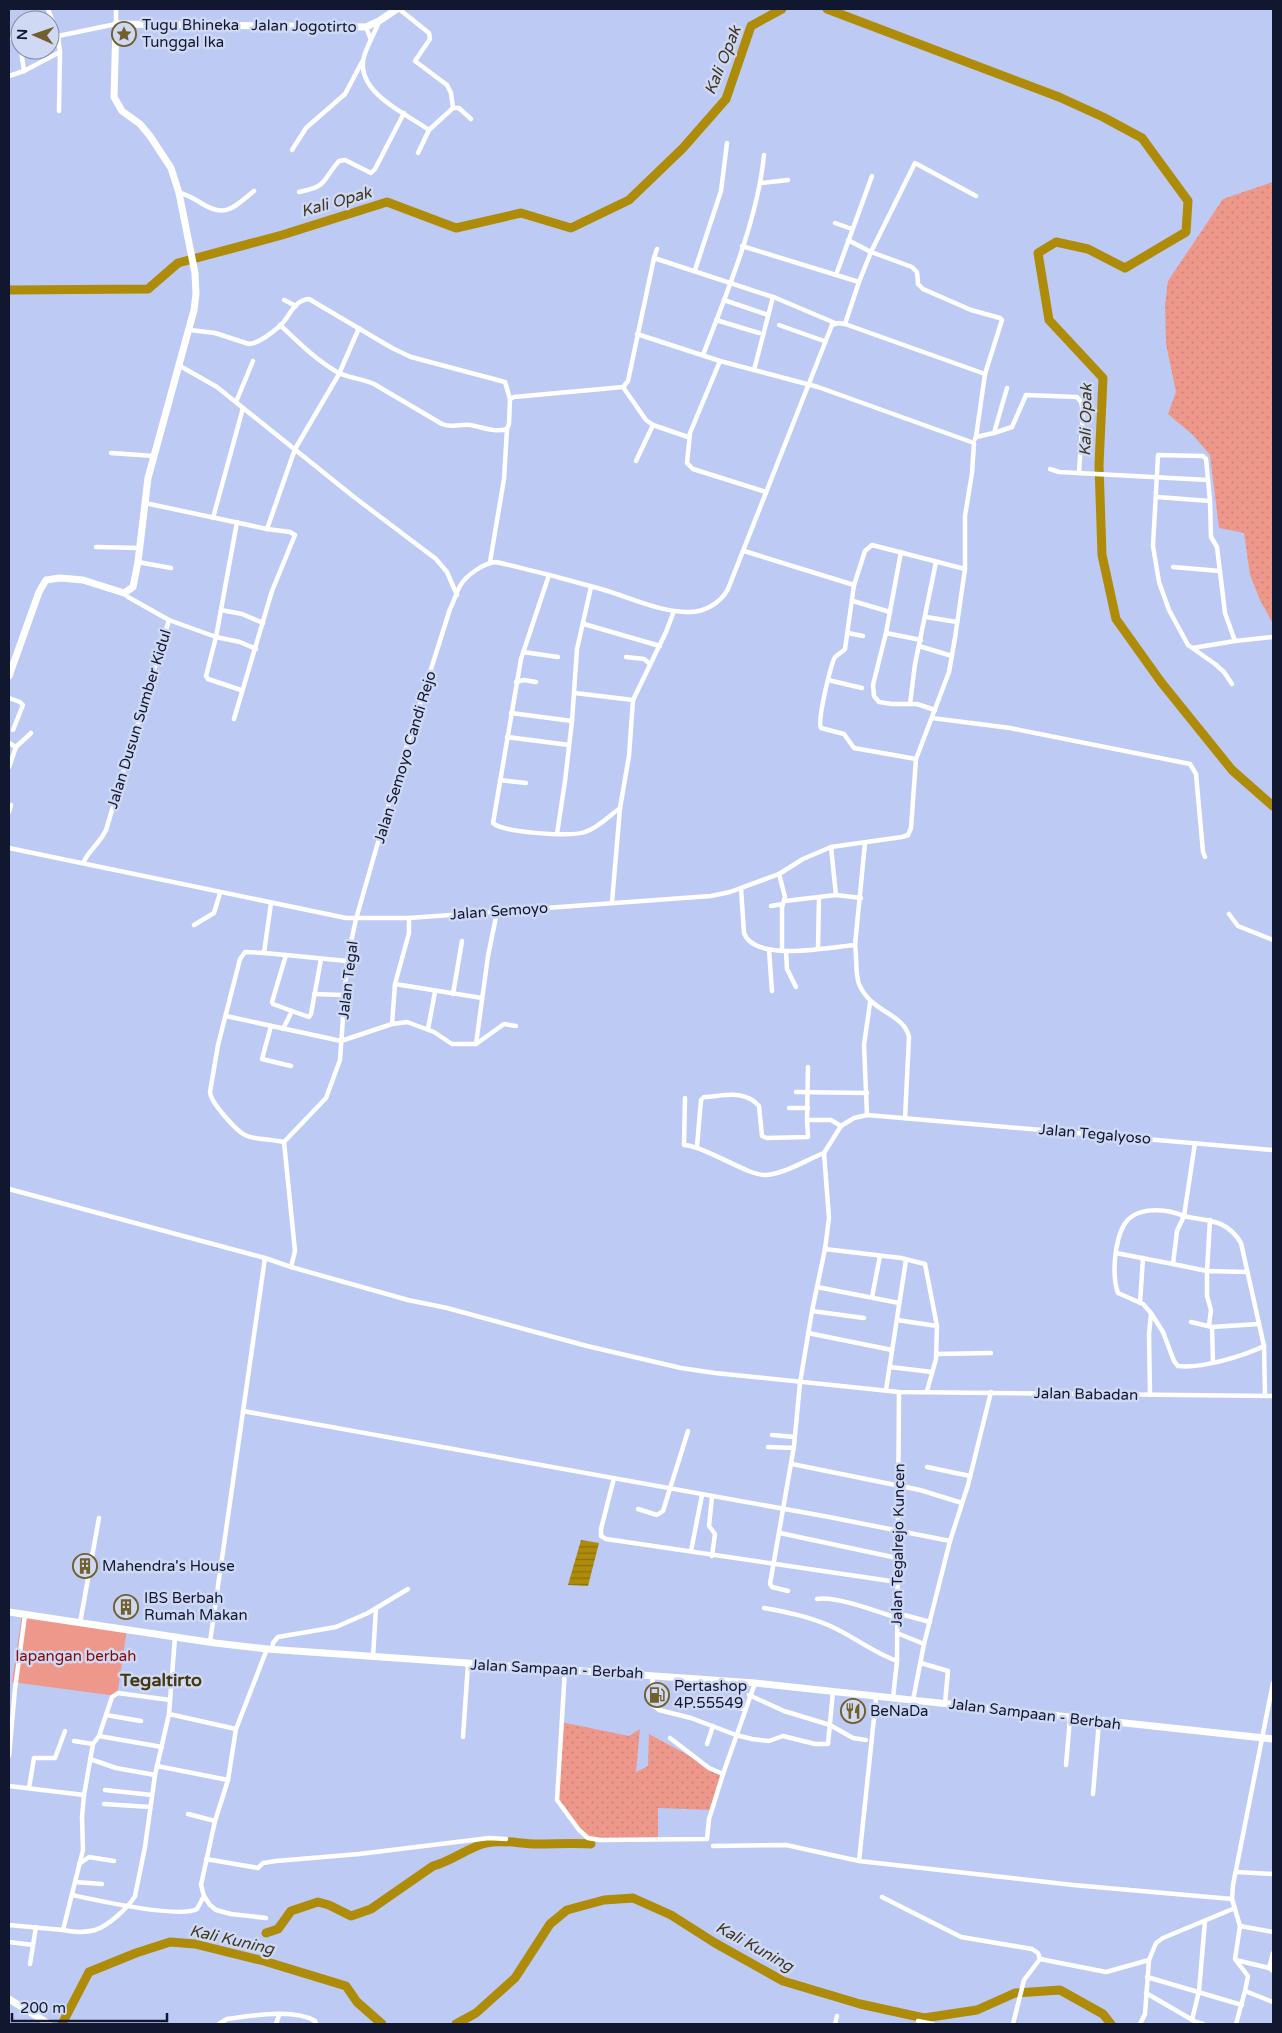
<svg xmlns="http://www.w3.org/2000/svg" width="1282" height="2033" font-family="'Varela Round',sans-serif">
  <defs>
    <pattern id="grass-dots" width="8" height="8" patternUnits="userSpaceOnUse" patternTransform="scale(1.25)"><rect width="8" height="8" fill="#ee988b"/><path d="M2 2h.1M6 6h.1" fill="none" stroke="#cb8278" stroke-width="1.8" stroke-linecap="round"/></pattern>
    <pattern id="water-rules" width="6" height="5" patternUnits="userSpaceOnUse" patternTransform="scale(1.25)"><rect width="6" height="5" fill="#af8b0a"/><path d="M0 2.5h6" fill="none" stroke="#8d710b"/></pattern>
  </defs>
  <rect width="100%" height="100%" fill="#bdcbf4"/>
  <g fill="url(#grass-dots)">
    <path d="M1273,182V624L1260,600L1250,575L1244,533L1219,528L1210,455L1193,435L1168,414L1176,392L1166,344L1165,305L1168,281L1223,199Z"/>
    <path d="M561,1722L629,1736L640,1729L636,1772L648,1766L649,1734L723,1774L712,1810L658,1808V1840L588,1838L557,1800Z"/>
  </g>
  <path fill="#ee988b" d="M22,1614L127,1629L117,1696L12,1682Z"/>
  <path fill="url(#water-rules)" d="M581,1540L599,1543L588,1586L568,1585Z"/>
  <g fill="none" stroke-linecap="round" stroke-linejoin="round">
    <g stroke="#af8b0a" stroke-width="9">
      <path d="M827,9L1059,97L1103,117L1142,138L1188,201L1186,232L1125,268L1088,249L1056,242L1038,253L1049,320L1103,378L1099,465L1102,555L1116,619L1161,682L1232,770L1273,806"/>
      <path d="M9,290L148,289L178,263L282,235L387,202L456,228L521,213L571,228L629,200L683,148L726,99L751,26L782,9"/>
      <path d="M266,1933L278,1929L291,1911L318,1902L329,1905L351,1916L371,1909L433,1866C452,1861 467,1848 486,1843C503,1839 520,1844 537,1844C555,1844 573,1843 591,1844"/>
      <path d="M62,2024L89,1972L136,1953L170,1942L195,1944L264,1961L346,1986L357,2002L382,2024"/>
      <path d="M456,2024L476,2013L515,1978L550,1924L567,1910L604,1900L633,1898L671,1915L715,1943L783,1981L860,2004L924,2018L977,2010L1015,1993L1060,1990L1103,2014L1111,2024"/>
    </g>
    <g stroke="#fff" stroke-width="4.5">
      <path d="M399,9L429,33L430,39L415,61L447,85L451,93L453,108"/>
      <path d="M379,22C374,35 365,48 363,61C359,94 407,114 429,130"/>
      <path d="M366,27L371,40"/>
      <path d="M58,36L116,24V9"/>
      <path d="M9,38H15L20,43"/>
      <path d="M21,50L24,71"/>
      <path d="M9,76L24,71L60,52L58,36L48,9"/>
      <path d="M59,111L60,52"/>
      <path d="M292,150L306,128L345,94L362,62"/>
      <path d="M418,153L429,130L453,108H459L471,119"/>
      <path d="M761,183L788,180"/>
      <path d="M299,192C329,186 321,181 339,161L345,160L371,173L375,169L404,113"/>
      <path d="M179,193C187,194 194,199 201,203C226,219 234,207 254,191"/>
      <path d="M835,223L852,229"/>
      <path d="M848,240L871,252L912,267L917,272L918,284L923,289L971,310L1000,318L1002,320L985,374L976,437"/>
      <path d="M742,246L859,282L871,252L915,163L976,196"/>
      <path d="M654,258L657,249"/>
      <path d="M695,270L721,191L727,143"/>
      <path d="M836,275L872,176"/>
      <path d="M284,300L296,306"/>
      <path d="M724,300L768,315"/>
      <path d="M716,320L759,333"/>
      <path d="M845,324L859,282"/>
      <path d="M280,325C298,342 316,360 337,372C345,377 363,379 374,384L442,424C452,428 460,424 470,425C483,427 494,433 507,429L509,424L510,399L514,397L623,387L628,381L654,258L776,298L835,323"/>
      <path d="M779,325L824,341"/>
      <path d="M190,330L215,333L249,344L254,343C263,340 273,332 281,325C290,316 294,300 309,299L392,348L411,357L505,382L510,399"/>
      <path d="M703,355C726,295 758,219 764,155"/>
      <path d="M720,361L690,433L687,463L693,469L766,492"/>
      <path d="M180,366L217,387L354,497L436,559L447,572L457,595"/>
      <path d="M754,370L773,297"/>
      <path d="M623,387L646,420L653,425L688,437"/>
      <path d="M236,402L253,361"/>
      <path d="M994,433L1012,427L1026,395L1077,397L1081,402L1083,411L1079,473"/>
      <path d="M975,439L976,437L994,433L1007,388"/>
      <path d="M111,453L154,456"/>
      <path d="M636,461L653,425"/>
      <path d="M1050,469L1059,472L1208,480"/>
      <path d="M1157,497L1210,501"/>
      <path d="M145,503L267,529L290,532L295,535L272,591L234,719"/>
      <path d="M213,518L243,408"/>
      <path d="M237,522L216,637L206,676L208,679L241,690"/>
      <path d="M267,529L295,449L339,374L359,328"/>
      <path d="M96,547L140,548"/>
      <path d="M744,551L854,585"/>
      <path d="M901,552L886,633L873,685L874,696L879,702L892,704H917L935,710"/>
      <path d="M138,562L171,568"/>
      <path d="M490,562L504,479L507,429"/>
      <path d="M1173,567L1220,571"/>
      <path d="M549,575L521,659L493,823C504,833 571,837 585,832C598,828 609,816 620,808"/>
      <path d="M124,593L128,597L169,620L216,637L240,642L256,649"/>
      <path d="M853,601L890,612"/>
      <path d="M221,610L242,614L263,623"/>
      <path d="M926,617L957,622"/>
      <path d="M584,624L660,646"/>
      <path d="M848,633L863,636"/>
      <path d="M886,633L921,640"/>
      <path d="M919,646L952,656"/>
      <path d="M1193,648L1235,641"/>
      <path d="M523,652L558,657"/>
      <path d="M626,657L644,659L650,664"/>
      <path d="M828,680L862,688"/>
      <path d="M516,682L524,680L536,682"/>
      <path d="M1232,684L1224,672L1215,664L1188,645L1169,610L1159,582L1153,546L1158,455L1203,456L1206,459L1210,501L1211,537L1217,547L1225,613L1235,641L1273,637"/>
      <path d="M575,693L633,700"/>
      <path d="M9,698L20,702L23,705L13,730"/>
      <path d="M910,704L915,664L936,562"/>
      <path d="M511,713L572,721"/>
      <path d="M932,718L1010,728L1190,764L1196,774L1203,852L1205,857"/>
      <path d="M507,737L569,745"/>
      <path d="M9,743L16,747L9,767"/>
      <path d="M16,747L31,733"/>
      <path d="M916,759L854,748L844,734L821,728C817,721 830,669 834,659C836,654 842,653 845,649L854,585L865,551L872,545L965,569"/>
      <path d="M500,780L526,783"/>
      <path d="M9,812L11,805"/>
      <path d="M557,834L565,781L572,721L577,649L591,587"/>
      <path d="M9,848L346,918H409L711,896L730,892L779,874L803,859L831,847L902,837L908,835L911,828L916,759L949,672L955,638L965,569V516L972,473L974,443L818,387L720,361L637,334"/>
      <path d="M83,863C89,850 100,843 106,830L169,620"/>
      <path d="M779,874L785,897L782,907V951"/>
      <path d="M741,888L744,933C755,963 831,947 855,945L865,843"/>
      <path d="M836,895L861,898"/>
      <path d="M785,901L836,895L831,847"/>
      <path d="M612,902L620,808L629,756L633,700L666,632L674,611"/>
      <path d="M271,903L264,953L245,952L240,959L218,1045L210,1092C211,1101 217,1106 222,1113C249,1145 247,1135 284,1142"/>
      <path d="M771,906L783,904"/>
      <path d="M1229,914L1238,926L1273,940"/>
      <path d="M194,925L214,913L220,893"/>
      <path d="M855,945C857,957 855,973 859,984C871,1013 904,1013 909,1037L905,1118"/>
      <path d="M818,948L819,897"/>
      <path d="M769,950L772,991"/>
      <path d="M786,951L787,969L796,987"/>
      <path d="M264,953L286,955"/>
      <path d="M395,984L482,998"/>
      <path d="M314,994L343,995"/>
      <path d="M453,994L462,941"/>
      <path d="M292,1011L309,1017L311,1014L321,959"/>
      <path d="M226,1016L341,1041L392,1024L407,1022L434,1032L452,1044H476L504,1024L516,1026"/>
      <path d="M392,1024L395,984L409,933V918"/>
      <path d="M271,1026L262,1059L291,1066"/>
      <path d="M283,1029L292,1011L273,1004L272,1002L286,955L347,961"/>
      <path d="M428,1029L435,992"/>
      <path d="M476,1044L488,956L497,912"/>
      <path d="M796,1092L867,1093"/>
      <path d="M685,1098L684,1145C708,1147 749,1177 767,1175C786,1173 806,1160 824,1153"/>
      <path d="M789,1108H808"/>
      <path d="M867,1115L864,1045L870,1003"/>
      <path d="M807,1120L808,1067"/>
      <path d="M1195,1143L1184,1216C1208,1222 1226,1218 1241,1243L1264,1346L1265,1396"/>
      <path d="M697,1146L701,1100L704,1097C724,1096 744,1089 759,1106L762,1136L767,1138L808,1137L807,1120H831L841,1126"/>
      <path d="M9,1189L265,1258L291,1267L408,1300L447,1308L587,1346L681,1368L715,1373L899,1392L1273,1396"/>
      <path d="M1210,1220L1207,1271L1173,1264L1177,1231L1184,1216C1166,1208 1135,1206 1124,1225C1118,1235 1116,1248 1115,1259C1114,1271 1114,1282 1118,1293L1143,1304L1151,1313L1163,1332L1174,1361L1178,1366C1200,1369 1244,1356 1264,1346"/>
      <path d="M825,1249L901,1258L925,1264L937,1326"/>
      <path d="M1116,1253L1173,1264"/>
      <path d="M291,1267L295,1251L284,1142L326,1098L340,1060L347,961L356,919L395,783L450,609C454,602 456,593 460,586C466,575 484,563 496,562C531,570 566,579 601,589C629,597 657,611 686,612C703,613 720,604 728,589L832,325L838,323L845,324L985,374"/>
      <path d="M817,1287L899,1303"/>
      <path d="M872,1297L880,1256"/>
      <path d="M1140,1303L1143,1258"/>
      <path d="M812,1311L864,1318"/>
      <path d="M897,1320L937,1326L936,1359L927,1391"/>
      <path d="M1191,1322L1212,1327L1259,1324"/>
      <path d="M1209,1325L1211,1310L1207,1296V1271L1247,1272"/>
      <path d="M1212,1327L1213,1362"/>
      <path d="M808,1333L892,1350"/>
      <path d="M937,1354L991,1353"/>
      <path d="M890,1367L932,1372"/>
      <path d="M886,1390L906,1260"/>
      <path d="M1150,1395L1149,1334L1151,1314"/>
      <path d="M243,1411L829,1517L950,1541"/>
      <path d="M772,1435L795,1437"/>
      <path d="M768,1447L794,1448"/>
      <path d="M792,1464L920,1490L962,1503"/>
      <path d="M927,1467L970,1476"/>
      <path d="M614,1478L601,1529V1536L606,1539L897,1582"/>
      <path d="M712,1497L709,1526L715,1534L712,1556"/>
      <path d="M638,1509L657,1515L663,1511L688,1431"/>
      <path d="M780,1533L897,1558"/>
      <path d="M691,1551L702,1495"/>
      <path d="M788,1591L772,1587L770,1584L794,1446L800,1383L812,1311L825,1249L829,1218L824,1153L841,1126L854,1118L867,1115L1273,1150"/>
      <path d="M817,1599C834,1595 879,1612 897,1618"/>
      <path d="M764,1608C786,1612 807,1616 828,1625C852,1635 872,1652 897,1661"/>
      <path d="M897,1613L930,1622"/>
      <path d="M80,1623L99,1518"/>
      <path d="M897,1633L924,1644"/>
      <path d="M210,1642L265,1258"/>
      <path d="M272,1649L273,1643L278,1637L336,1627L368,1613L408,1589"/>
      <path d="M373,1656L376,1609"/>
      <path d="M921,1663L948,1671L945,1703"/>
      <path d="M565,1669L557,1800L579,1830L588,1838L600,1840L707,1839L709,1819L723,1774L755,1683"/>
      <path d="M653,1675L651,1701L652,1705L659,1710L691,1718L736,1735L752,1739L769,1741L783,1736L815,1744H828L833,1691"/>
      <path d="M171,1682L189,1684"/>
      <path d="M749,1695L784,1711L830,1725L853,1738L866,1740"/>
      <path d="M893,1698L897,1661L899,1392"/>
      <path d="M913,1700L924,1644L950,1541L968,1485L991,1392"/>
      <path d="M702,1701L744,1709"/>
      <path d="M169,1714L236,1729"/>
      <path d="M106,1715L141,1721"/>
      <path d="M99,1736L162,1747"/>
      <path d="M463,1737L468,1664"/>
      <path d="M670,1738L709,1768L723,1774"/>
      <path d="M74,1741L93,1744"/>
      <path d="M707,1744L713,1726"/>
      <path d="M9,1756L15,1689L25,1615"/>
      <path d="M90,1759L116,1768L155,1775"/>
      <path d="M1066,1765L1070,1718"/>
      <path d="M157,1766L228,1780"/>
      <path d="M9,1786L84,1795"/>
      <path d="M29,1788L34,1758H55L65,1731"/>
      <path d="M105,1790L152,1795"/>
      <path d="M1093,1794L1099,1721"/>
      <path d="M104,1804L150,1807"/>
      <path d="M188,1814L215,1821"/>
      <path d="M713,1846L786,1845L859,1861L876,1699"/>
      <path d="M206,1859L258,1868L263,1863L276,1861L359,1854L489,1838L506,1839"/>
      <path d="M859,1861L1073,1885L1232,1899"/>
      <path d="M79,1864L89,1857L114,1861"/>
      <path d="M1236,1872L1273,1874"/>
      <path d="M75,1882L102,1884"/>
      <path d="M72,1895C95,1900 178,1919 197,1909L204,1896"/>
      <path d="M882,1897L961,1937L1032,1949L1038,1953L1040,1959L1024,1980L1013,2024"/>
      <path d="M266,1918L231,1914L216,1910L210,1905L204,1896L201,1885L215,1821L228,1780L236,1729L267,1649"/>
      <path d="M9,1925L63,1930L83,1850L82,1817L84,1795L93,1744L99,1736L112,1697L118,1693L170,1700"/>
      <path d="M1240,1926L1232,1899L1233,1885L1273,1683"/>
      <path d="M63,1930C73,1932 85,1933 95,1930C107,1927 129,1907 135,1896L145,1847L155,1775L169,1714L175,1637"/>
      <path d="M9,1942L33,1945"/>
      <path d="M1273,1953L1269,1968L1273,1971"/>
      <path d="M1040,1959L1106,1972L1149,1960L1156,1943L1163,1938L1235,1908"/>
      <path d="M1236,1960L1269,1968"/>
      <path d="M30,1964L36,1927"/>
      <path d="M1147,1977L1242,2005"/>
      <path d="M1245,1991L1248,1976L1235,1959L1240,1926L1273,1932"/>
      <path d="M1146,1993L1196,2022L1203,2024"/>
      <path d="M1192,2020L1199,1991L1205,1921"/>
      <path d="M918,2021L933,2024"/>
      <path d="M219,2024L227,2019C251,2016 294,2008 315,2021L316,2024"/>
      <path d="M276,2024L279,2015"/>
      <path d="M835,2024L837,2016"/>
      <path d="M1140,2024L1145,2014L1149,1960"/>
      <path d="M1236,2024L1245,1991L1273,2002"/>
    </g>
    <g stroke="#fff" stroke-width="7">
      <path d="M9,676L39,592L46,580L60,578L83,580L124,593L133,587L138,562L148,478L194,310L196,294L195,273L179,193L171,168L150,136L140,124L122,111L114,97L116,24L366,27L379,21L397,9"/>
      <path d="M9,1612L215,1643L267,1649L755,1683L1273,1739"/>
      <path d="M9,1999L49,2024"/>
    </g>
  </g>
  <defs>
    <symbol id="sight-ring" viewBox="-11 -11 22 22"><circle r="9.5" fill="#cfd9f4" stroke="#715f2d" stroke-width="1.5"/><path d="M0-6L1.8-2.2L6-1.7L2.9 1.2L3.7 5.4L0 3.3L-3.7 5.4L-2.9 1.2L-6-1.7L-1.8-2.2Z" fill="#715f2d"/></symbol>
    <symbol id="building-ring" viewBox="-11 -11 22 22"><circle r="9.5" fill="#cfd9f4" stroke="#715f2d" stroke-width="1.5"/><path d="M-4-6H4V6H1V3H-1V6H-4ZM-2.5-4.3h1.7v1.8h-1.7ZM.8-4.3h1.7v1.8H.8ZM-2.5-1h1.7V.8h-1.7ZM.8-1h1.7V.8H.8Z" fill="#715f2d"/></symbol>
    <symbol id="fuel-ring" viewBox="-11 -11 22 22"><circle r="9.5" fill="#cfd9f4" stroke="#715f2d" stroke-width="1.5"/><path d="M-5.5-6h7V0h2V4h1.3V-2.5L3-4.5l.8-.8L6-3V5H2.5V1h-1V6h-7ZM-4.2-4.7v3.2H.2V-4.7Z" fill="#715f2d"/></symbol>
    <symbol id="restaurant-ring" viewBox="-11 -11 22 22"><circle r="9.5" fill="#cfd9f4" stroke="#715f2d" stroke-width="1.5"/><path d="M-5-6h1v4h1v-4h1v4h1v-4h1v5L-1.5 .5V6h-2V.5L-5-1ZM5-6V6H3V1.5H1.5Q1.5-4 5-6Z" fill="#715f2d"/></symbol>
  </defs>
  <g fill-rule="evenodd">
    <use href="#sight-ring" x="110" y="20" width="28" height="28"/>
    <use href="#building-ring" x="71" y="1552" width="28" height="28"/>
    <use href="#building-ring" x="112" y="1593" width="28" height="28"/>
    <use href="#fuel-ring" x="643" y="1681" width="28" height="28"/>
    <use href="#restaurant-ring" x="839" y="1697" width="28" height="28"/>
  </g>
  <g text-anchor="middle" stroke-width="5" stroke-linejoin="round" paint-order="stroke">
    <g font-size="15" fill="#10172f" stroke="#cfd9f4" text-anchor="start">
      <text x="142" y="30">Tugu Bhineka<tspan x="142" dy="17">Tunggal Ika</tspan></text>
      <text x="102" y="1571">Mahendra's House</text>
      <text x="144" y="1603">IBS Berbah<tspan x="144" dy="17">Rumah Makan</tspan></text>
      <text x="674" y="1691">Pertashop<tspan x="674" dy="17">4P.55549</tspan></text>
      <text x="870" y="1716">BeNaDa</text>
    </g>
    <g font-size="15" fill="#10172f" stroke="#cfd9f4">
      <text transform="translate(304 26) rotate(1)" y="5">Jalan Jogotirto</text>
      <text transform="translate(139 719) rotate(-73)" y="5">Jalan Dusun Sumber Kidul</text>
      <text transform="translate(405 757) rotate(-73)" y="5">Jalan Semoyo Candi Rejo</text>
      <text transform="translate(499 911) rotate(-4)" y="5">Jalan Semoyo</text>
      <text transform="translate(348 980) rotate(-83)" y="5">Jalan Tegal</text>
      <text transform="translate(1095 1134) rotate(5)" y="5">Jalan Tegalyoso</text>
      <text transform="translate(1086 1394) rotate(1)" y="5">Jalan Babadan</text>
      <text transform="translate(898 1545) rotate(-89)" y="5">Jalan Tegalrejo Kuncen</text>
      <text transform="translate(557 1669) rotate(3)" y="5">Jalan Sampaan - Berbah</text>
      <text transform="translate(1035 1714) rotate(7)" y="5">Jalan Sampaan - Berbah</text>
    </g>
    <g font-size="15" fill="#850904" stroke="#cfd9f4">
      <text x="76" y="1661">lapangan berbah</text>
    </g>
    <g font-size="16" font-style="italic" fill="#3e361f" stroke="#cfd9f4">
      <text transform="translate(722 60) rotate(-68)" y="6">Kali Opak</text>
      <text transform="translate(336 201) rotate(-16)" y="6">Kali Opak</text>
      <text transform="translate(1085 420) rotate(-89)" y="6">Kali Opak</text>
      <text transform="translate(232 1939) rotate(13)" y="6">Kali Kuning</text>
      <text transform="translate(755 1946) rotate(29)" y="6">Kali Kuning</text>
    </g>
    <g font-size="18" font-weight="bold" fill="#44360d" stroke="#cfd9f4">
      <text x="161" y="1686">Tegaltirto</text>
    </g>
  </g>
  <rect width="1282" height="2033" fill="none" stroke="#10172f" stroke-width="20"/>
  <g transform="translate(35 35) rotate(272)"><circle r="24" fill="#cfd9f4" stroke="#838ba5"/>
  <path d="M0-4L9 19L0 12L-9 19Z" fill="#715f2d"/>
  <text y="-8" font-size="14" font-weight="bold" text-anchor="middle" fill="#10172f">N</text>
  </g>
  <path d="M12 2013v8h155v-8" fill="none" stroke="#10172f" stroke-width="2.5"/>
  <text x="20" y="2013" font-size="15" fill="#10172f" stroke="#cfd9f4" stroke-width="4" paint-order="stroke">200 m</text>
</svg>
